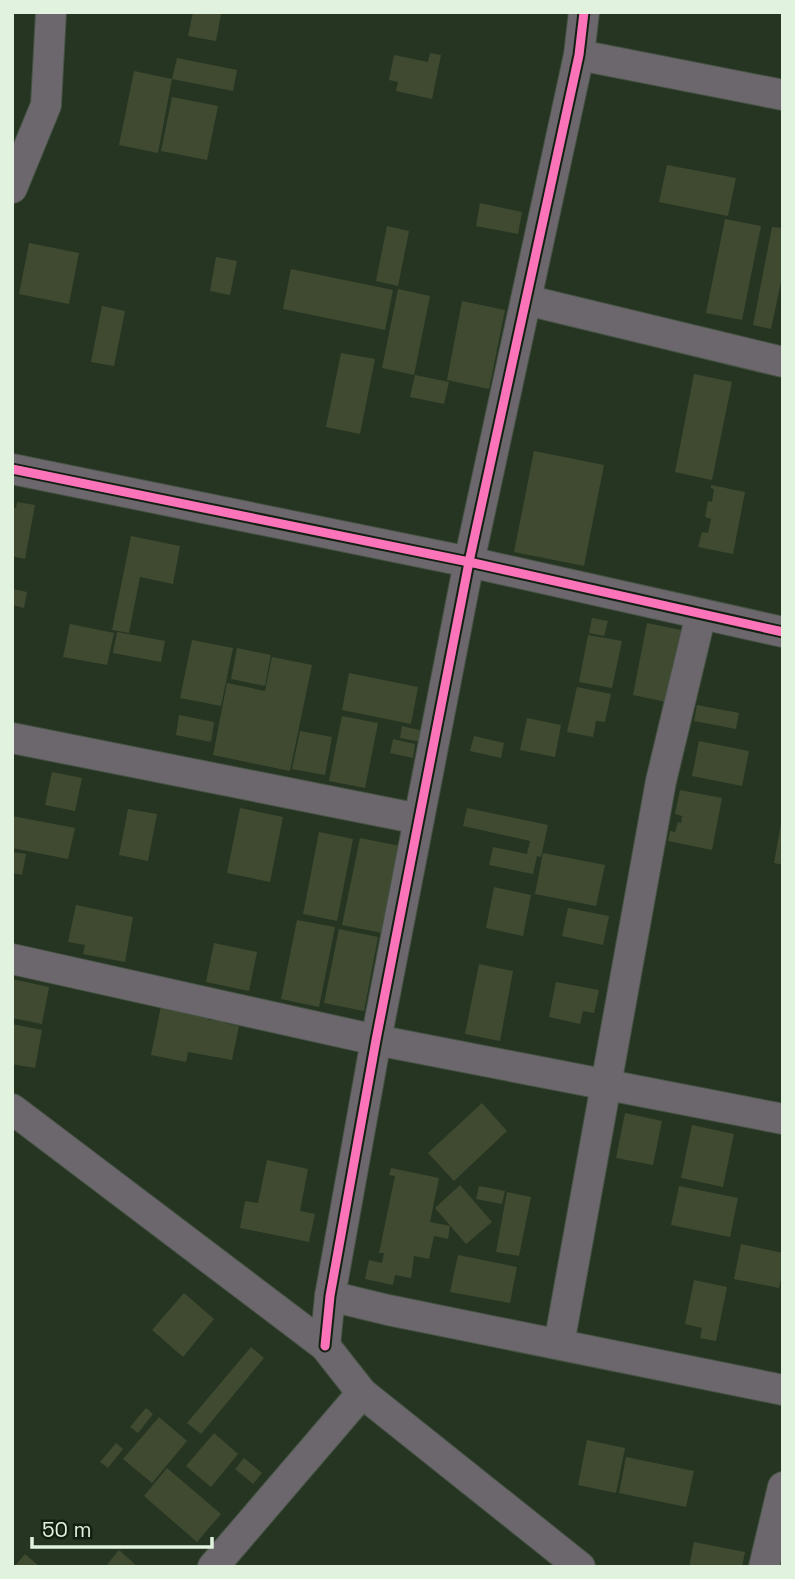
<svg xmlns="http://www.w3.org/2000/svg" width="795" height="1579" font-family="'Space Grotesk',sans-serif">
  <rect width="100%" height="100%" fill="#253522"/>
  <g fill="#404a31">
    <path d="M193,12L221,14L216,41L188,36Z"/>
    <path d="M430,53L441,55L432,99L396,91L398,82L389,80L394,55L428,62Z"/>
    <path d="M177,58L237,70L233,91L172,79Z"/>
    <path d="M134,71L172,79L158,153L119,145Z"/>
    <path d="M172,97L218,106L207,160L161,151Z"/>
    <path d="M667,165L736,178L728,216L659,202Z"/>
    <path d="M480,203L522,212L518,234L476,226Z"/>
    <path d="M725,219L761,226L742,320L706,313Z"/>
    <path d="M387,226L409,231L398,286L376,281Z"/>
    <path d="M772,227L783,228V273L771,329L753,325Z"/>
    <path d="M29,243L79,253L69,304L19,294Z"/>
    <path d="M216,257L237,261L230,295L210,291Z"/>
    <path d="M291,269L393,290L385,330L283,309Z"/>
    <path d="M398,289L430,296L414,375L382,368Z"/>
    <path d="M462,301L505,310L489,389L447,380Z"/>
    <path d="M102,306L125,311L114,366L91,362Z"/>
    <path d="M341,353L375,359L360,434L326,427Z"/>
    <path d="M694,374L732,382L712,480L675,472Z"/>
    <path d="M415,375L449,382L444,404L410,397Z"/>
    <path d="M534,451L604,465L584,566L514,552Z"/>
    <path d="M711,485L745,492L733,554L698,547L702,532L708,533L711,519L705,517L708,501L712,502L714,489L711,488Z"/>
    <path d="M17,502L35,505L25,559L12,556V507L16,508Z"/>
    <path d="M131,536L180,546L173,584L140,577L129,633L112,630Z"/>
    <path d="M12,589L27,592L24,608L12,605Z"/>
    <path d="M592,618L608,621L604,636L589,633Z"/>
    <path d="M647,623L681,630L666,702L633,695Z"/>
    <path d="M70,624L114,633L107,665L63,657Z"/>
    <path d="M117,632L165,641L161,662L113,653Z"/>
    <path d="M588,635L622,641L612,688L579,682Z"/>
    <path d="M192,640L233,648L221,706L180,698Z"/>
    <path d="M237,648L271,655L265,686L231,679Z"/>
    <path d="M272,657L312,665L290,771L213,755L227,683L265,691Z"/>
    <path d="M349,673L418,687L411,724L342,710Z"/>
    <path d="M577,687L611,694L605,722L596,721L593,737L567,732Z"/>
    <path d="M697,705L739,713L736,729L694,721Z"/>
    <path d="M179,715L214,722L211,742L176,735Z"/>
    <path d="M342,716L378,723L365,788L329,781Z"/>
    <path d="M527,718L561,725L555,757L520,750Z"/>
    <path d="M402,726L423,731L421,742L400,738Z"/>
    <path d="M300,731L332,737L325,775L292,769Z"/>
    <path d="M474,736L504,743L501,758L470,751Z"/>
    <path d="M393,739L415,744L413,758L390,753Z"/>
    <path d="M699,741L749,751L742,786L692,776Z"/>
    <path d="M52,772L82,778L75,811L45,805Z"/>
    <path d="M680,790L722,798L712,850L668,841L670,831L675,832L678,822L681,823L682,816L675,814Z"/>
    <path d="M240,808L283,817L270,882L227,873Z"/>
    <path d="M467,808L548,825L541,857L537,856L533,874L489,865L493,847L527,854L530,841L463,826Z"/>
    <path d="M128,809L157,814L148,861L119,855Z"/>
    <path d="M12,816L75,828L68,859L12,848Z"/>
    <path d="M781,824H783V865L774,863Z"/>
    <path d="M319,832L353,839L337,921L303,914Z"/>
    <path d="M360,838L400,846L382,933L342,925Z"/>
    <path d="M12,852L26,854L22,875L12,873Z"/>
    <path d="M543,853L605,865L596,906L535,894Z"/>
    <path d="M494,887L531,895L523,936L486,928Z"/>
    <path d="M76,905L133,917L125,962L83,954L85,945L68,942Z"/>
    <path d="M568,908L609,916L603,945L562,936Z"/>
    <path d="M297,920L335,927L319,1007L281,999Z"/>
    <path d="M339,929L378,937L364,1011L324,1003Z"/>
    <path d="M214,943L257,952L249,991L206,982Z"/>
    <path d="M479,964L513,971L500,1041L465,1034Z"/>
    <path d="M12,979L49,987L42,1024L12,1018Z"/>
    <path d="M556,982L599,990L594,1013L583,1011L580,1024L549,1017Z"/>
    <path d="M162,1001L210,1009L208,1020H212L214,1011L226,1013L224,1023L239,1026L232,1060L188,1052L186,1062L151,1055Z"/>
    <path d="M12,1024L42,1030L35,1068L12,1064Z"/>
    <path d="M482,1103L507,1131L454,1181L428,1153Z"/>
    <path d="M625,1113L662,1121L653,1165L616,1158Z"/>
    <path d="M692,1125L734,1134L723,1187L681,1178Z"/>
    <path d="M267,1160L308,1169L300,1211L315,1214L309,1242L240,1228L245,1201L258,1203Z"/>
    <path d="M391,1168L439,1178L430,1222L450,1226L448,1239L434,1236L429,1259L414,1256L411,1278L395,1275L393,1285L365,1279L369,1260L382,1263L384,1253H379L395,1176L389,1175Z"/>
    <path d="M460,1185L492,1222L466,1244L435,1208Z"/>
    <path d="M479,1186L505,1191L502,1204L476,1199Z"/>
    <path d="M679,1186L738,1198L730,1237L671,1225Z"/>
    <path d="M507,1192L531,1197L519,1256L496,1252Z"/>
    <path d="M741,1244L783,1253V1269L779,1288L734,1279Z"/>
    <path d="M458,1255L517,1267L510,1303L450,1292Z"/>
    <path d="M694,1280L727,1287L716,1341L700,1338L702,1328L685,1324Z"/>
    <path d="M184,1293L214,1319L183,1357L152,1330Z"/>
    <path d="M251,1347L264,1358L201,1434L187,1423Z"/>
    <path d="M146,1408L153,1414L138,1433L130,1427Z"/>
    <path d="M159,1417L187,1441L152,1483L123,1459Z"/>
    <path d="M214,1433L238,1454L211,1487L186,1466Z"/>
    <path d="M587,1440L625,1448L616,1493L578,1485Z"/>
    <path d="M116,1443L123,1449L108,1468L100,1462Z"/>
    <path d="M626,1457L694,1471L686,1507L619,1493Z"/>
    <path d="M244,1458L262,1473L253,1484L235,1469Z"/>
    <path d="M167,1468L221,1514L197,1542L144,1496Z"/>
    <path d="M694,1542L745,1552L742,1567H689Z"/>
    <path d="M119,1550L138,1567H105Z"/>
    <path d="M25,1554L40,1567H14Z"/>
  </g>
  <g fill="none" stroke-linecap="round" stroke-linejoin="round">
    <defs>
      <g id="minor">
        <path d="M579,55L783,95"/>
        <path d="M12,188L46,105L51,12"/>
        <path d="M526,300L783,362"/>
        <path d="M12,469L469,562L783,632"/>
        <path d="M12,738L419,819"/>
        <path d="M12,959L376,1040L783,1119"/>
        <path d="M12,1109L325,1346L362,1393L580,1567"/>
        <path d="M330,1296L388,1310L783,1390"/>
        <path d="M559,1344L661,781L701,614"/>
        <path d="M325,1346L330,1296L376,1040L469,562L579,55L584,12"/>
        <path d="M213,1567L362,1393"/>
        <path d="M764,1567L783,1487"/>
      </g>
    </defs>
    <use href="#minor" stroke="#445242" stroke-width="32"/>
    <use href="#minor" stroke="#6c666d" stroke-width="30"/>
    <defs>
      <g id="cycleway">
        <path d="M12,469L469,562L783,632"/>
        <path d="M325,1346L330,1296L376,1040L469,562L579,55L584,12"/>
      </g>
    </defs>
    <use href="#cycleway" stroke="#132011" stroke-width="13"/>
    <use href="#cycleway" stroke="#fb73b8" stroke-width="9"/>
  </g>
  <rect width="795" height="1579" fill="none" stroke="#e1f3de" stroke-width="28"/>
  <path d="M32 1537v10h180v-10" fill="none" stroke="#e1f3de" stroke-width="3.5"/>
  <text x="42" y="1537" font-size="21" fill="#e1f3de" stroke="#132011" stroke-width="5" paint-order="stroke">50 m</text>
</svg>
